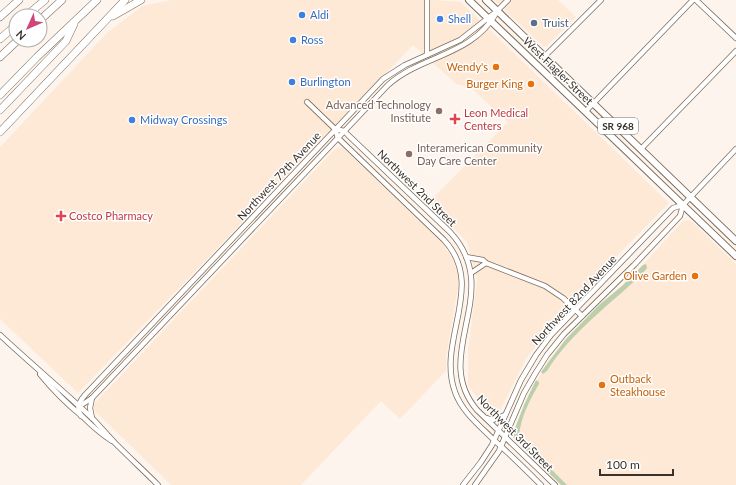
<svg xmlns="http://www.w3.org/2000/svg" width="736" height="485" font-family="Lato,sans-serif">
  <rect width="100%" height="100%" fill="#fdf5ed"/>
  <g fill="#fee9d6">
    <path d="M171,0H435L461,2L669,203L565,309L526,359L499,413L487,411L468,385V350L477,280L467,242L428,203L508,122L471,88L456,84L413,45L78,393L0,319V147L107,33L142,6Z"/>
    <path d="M494,0H558L576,17L547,46H543Z"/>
    <path d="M338,147L343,148L442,243L453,260L458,274V287L446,358V371L400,419L381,401L301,485H171L96,412L94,409V404L334,150Z"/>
    <path d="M690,220L736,264V485H561L512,436L529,394L548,361L566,339L599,305L630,279L683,221Z"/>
  </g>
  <g fill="#bbcfac">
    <path d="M646,264L647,268L643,273C611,304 571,332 547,371L543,374L541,372L566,339L599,305L622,286L643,265Z"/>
    <path d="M536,380L539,382V384C530,400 520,418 519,437L567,485H561L512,436L524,405Z"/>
  </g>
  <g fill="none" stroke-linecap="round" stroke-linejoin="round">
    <defs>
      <g id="minor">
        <path d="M696,0L736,38"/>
        <path d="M427,55V0"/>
        <path d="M545,56L601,0"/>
        <path d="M307,102L335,129L338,138L444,240C487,286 436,340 455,392C462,412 480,426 495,441C511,455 526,470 541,485"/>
        <path d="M586,111L693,0"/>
        <path d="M335,129L344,131L348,135L450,232C506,292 429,354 477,410L555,485"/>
        <path d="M641,149L736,51"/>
        <path d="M466,257L483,260L486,263L545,286L563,298L582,316"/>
        <path d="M471,273L486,263"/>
        <path d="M0,335C30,363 61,389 91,417C100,426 108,436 116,444C130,458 144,471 158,485"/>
        <path d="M40,374C53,390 67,404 83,417C92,426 101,434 112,441"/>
        <path d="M78,405L83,404L92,398L388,85C423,54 471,57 497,12"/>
        <path d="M81,416C76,408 79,402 85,395L383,79L405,65L460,40L497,11L508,0"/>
        <path d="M92,418L90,408L92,398"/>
        <path d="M486,418L493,420L505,415"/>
        <path d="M463,485L481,462L492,445L521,380L536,355L551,335L673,208L683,205L736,149"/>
        <path d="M475,485L499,451L524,393L535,374L547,355L564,334L634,265L680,216L683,205"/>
      </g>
      <g id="major">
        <path d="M469,0L736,256"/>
        <path d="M486,0L736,241"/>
      </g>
      <g id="highway">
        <path d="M26,16L45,0"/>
        <path d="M113,16L141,0"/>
        <path d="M0,17L19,0"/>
        <path d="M40,20L62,0"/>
        <path d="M0,39L16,25"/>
        <path d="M0,57L18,40"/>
        <path d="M0,95L37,57L97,0"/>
        <path d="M0,110L66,41L74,24"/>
        <path d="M0,132L125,0"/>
      </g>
    </defs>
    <use href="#minor" stroke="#7e6d5d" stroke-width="6"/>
    <use href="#major" stroke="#7e6d5d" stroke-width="8"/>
    <use href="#highway" stroke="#7e6d5d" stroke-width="8"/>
    <use href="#minor" stroke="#fff" stroke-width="4.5"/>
    <use href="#major" stroke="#fff" stroke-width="6"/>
    <use href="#highway" stroke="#fff" stroke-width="7"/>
  </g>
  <g fill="#3f7fe0" stroke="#fff" stroke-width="1.5">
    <circle cx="302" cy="15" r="4"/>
    <circle cx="440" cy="19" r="4"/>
    <circle cx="293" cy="40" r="4"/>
    <circle cx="292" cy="82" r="4"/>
    <circle cx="132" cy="120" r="4"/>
  </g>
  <circle fill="#5c6f8a" stroke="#fff" stroke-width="1.5" cx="534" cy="23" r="4"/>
  <g fill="#e8710a" stroke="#fff" stroke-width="1.5">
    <circle cx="496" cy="67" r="4"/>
    <circle cx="531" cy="84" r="4"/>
    <circle cx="695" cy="276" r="4"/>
    <circle cx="602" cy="385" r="4"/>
  </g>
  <g fill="#8d6e63" stroke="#fff" stroke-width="1.5">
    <circle cx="439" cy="111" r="4"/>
    <circle cx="409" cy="154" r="4"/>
  </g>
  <g fill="#e0444e" stroke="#fff" stroke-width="1.5">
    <path d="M453 113h4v4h4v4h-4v4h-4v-4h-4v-4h4z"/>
    <path d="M59 210h4v4h4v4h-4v4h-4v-4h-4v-4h4z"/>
  </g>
  <g text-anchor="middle" stroke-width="3" stroke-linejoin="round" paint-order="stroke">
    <rect fill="#fff" stroke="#74706b" stroke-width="1" x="598" y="118" width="40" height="16" rx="3"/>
    <g font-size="10" font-weight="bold" fill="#39322b">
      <text x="618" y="130">SR 968</text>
    </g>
    <g font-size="11" fill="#366cbe" stroke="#fff" text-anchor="start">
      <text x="310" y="19">Aldi</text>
      <text x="448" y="23">Shell</text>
      <text x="301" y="44">Ross</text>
      <text x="300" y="86">Burlington</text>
      <text x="140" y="124">Midway Crossings</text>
    </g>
    <g font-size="11" fill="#4e5e75" stroke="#fff" text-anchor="start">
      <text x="542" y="27">Truist</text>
    </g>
    <g font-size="11" fill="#c56008" stroke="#fff" text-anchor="end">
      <text x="488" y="71">Wendy's</text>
      <text x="523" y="88">Burger King</text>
      <text x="687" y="280">Olive Garden</text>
      <text x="610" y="383" text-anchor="start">Outback<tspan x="610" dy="13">Steakhouse</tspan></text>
    </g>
    <g font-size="11" fill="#39322b" stroke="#fff">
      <text transform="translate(558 71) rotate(44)" y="4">West Flagler Street</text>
      <text transform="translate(279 176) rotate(-47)" y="4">Northwest 79th Avenue</text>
      <text transform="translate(417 188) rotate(44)" y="4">Northwest 2nd Street</text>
      <text transform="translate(574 300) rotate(-47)" y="4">Northwest 82nd Avenue</text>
      <text transform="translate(515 433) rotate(45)" y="4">Northwest 3rd Street</text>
    </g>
    <g font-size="11" fill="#785e54" stroke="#fff" text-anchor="end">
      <text x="431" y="109">Advanced Technology<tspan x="431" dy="13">Institute</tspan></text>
      <text x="417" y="152" text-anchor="start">Interamerican Community<tspan x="417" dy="13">Day Care Center</tspan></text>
    </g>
    <g font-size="11" fill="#be3a42" stroke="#fff" text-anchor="start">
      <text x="464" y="117">Leon Medical<tspan x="464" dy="13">Centers</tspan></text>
      <text x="69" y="220">Costco Pharmacy</text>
    </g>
  </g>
  <g transform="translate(28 28) rotate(225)"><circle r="19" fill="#ffffff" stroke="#b0adaa"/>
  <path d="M0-3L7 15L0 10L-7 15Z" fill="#d0457b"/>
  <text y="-6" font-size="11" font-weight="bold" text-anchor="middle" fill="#39322b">N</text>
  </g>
  <path d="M600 469v6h73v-6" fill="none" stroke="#39322b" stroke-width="2"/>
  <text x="606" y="469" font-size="12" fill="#39322b" stroke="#ffffff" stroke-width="3" paint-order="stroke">100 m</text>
</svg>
